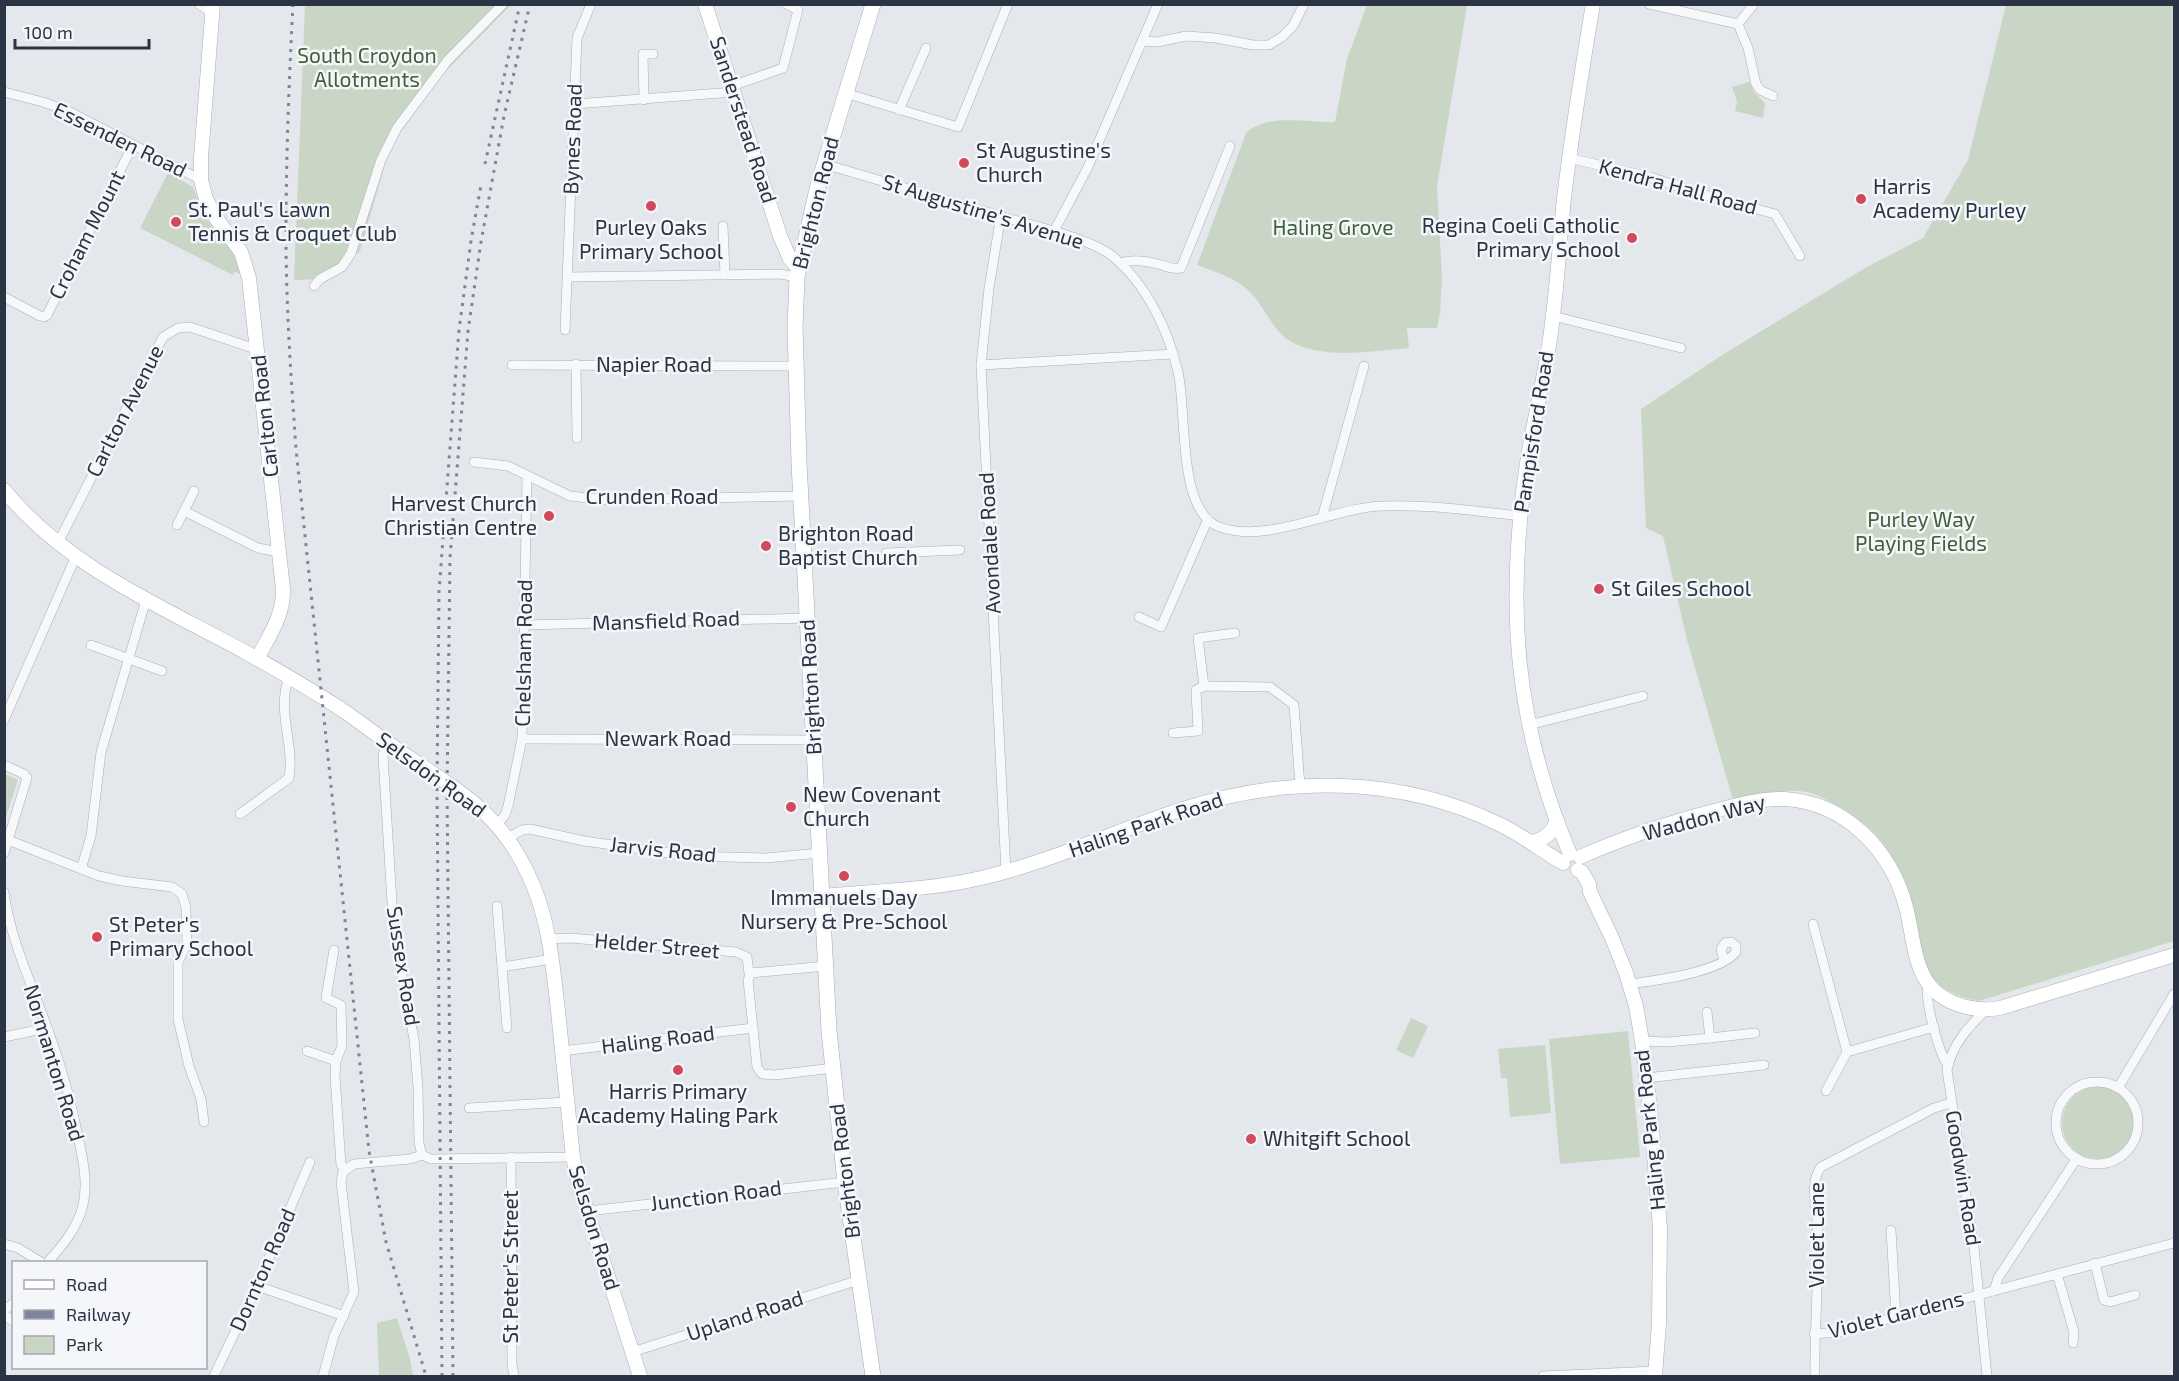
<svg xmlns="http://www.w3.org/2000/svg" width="2179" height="1381" font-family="'Exo 2',sans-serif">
  <rect width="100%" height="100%" fill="#e4e7ec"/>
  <g fill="#c9d6c5">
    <path d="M305,5H511L440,77L390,147L360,251L328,279L294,280Z"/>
    <path d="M1367,5H1467L1437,187L1442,278L1440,313L1437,328H1407L1409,348C1373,351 1329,359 1295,344C1273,334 1266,308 1250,292C1235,277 1215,272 1197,265L1246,133C1269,113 1306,123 1335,122L1347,59Z"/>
    <path d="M2006,5H2174V941L1979,1001C1961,997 1948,994 1935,980C1920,963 1919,932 1913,911C1901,864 1882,830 1839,807C1829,801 1817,794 1806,792C1782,788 1756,795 1733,800L1687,640L1663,536L1646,528L1641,409L1722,355L1865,268L1923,238L1968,160Z"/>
    <path d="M1749,82L1754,92L1765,103L1763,118L1735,111L1737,101L1732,87Z"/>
    <path d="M168,173L193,187L205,217L232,251L241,274L234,272L233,275L140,228Z"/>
    <path d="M5,774L18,780L5,820Z"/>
    <path d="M1411,1018L1428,1026L1413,1058L1396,1050Z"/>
    <path d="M1628,1031L1640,1157L1560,1164L1549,1039Z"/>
    <path d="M1545,1045L1551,1113L1510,1117L1507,1078H1501L1498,1049Z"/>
    <circle cx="2098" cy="1123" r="36"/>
    <path d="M397,1318L410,1359L413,1376H379L377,1323Z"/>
  </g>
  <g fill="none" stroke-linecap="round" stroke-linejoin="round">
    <defs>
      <g id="street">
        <path d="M199,4L213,14"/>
        <path d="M1649,4L1738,24"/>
        <path d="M1738,24L1748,48L1756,84L1760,90L1773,96"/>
        <path d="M1738,24L1754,4"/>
        <path d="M1143,41L1157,42L1186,36L1216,38L1253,45H1269L1282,37L1293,26L1304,4"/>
        <path d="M732,86L783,68L798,10L786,4"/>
        <path d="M4,92L43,102L68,111L201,180"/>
        <path d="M845,93L958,127L1008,4"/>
        <path d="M644,100L643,54H653"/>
        <path d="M575,104L734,92"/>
        <path d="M899,110L926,48"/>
        <path d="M1569,158L1650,177L1702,194L1775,214L1800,256"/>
        <path d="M824,164C889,183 955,202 1021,222C1046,229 1091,240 1111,255C1146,283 1168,329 1178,372C1187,410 1177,508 1217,526C1264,546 1334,507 1383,506C1428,504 1475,511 1520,516"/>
        <path d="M1001,215L989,288L981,365L1006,872"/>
        <path d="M723,226L725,275"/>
        <path d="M1054,231L1087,169L1158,4"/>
        <path d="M1120,263C1131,259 1146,261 1158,264C1166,266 1173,270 1181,268L1230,146"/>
        <path d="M567,277L780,274L797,277"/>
        <path d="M314,286L320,279L342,267L351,253L381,160L397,128L448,60L503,4"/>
        <path d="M4,297L40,316L44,317L47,315L133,145"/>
        <path d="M1553,316L1681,348"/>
        <path d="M565,330L577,38L591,4"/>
        <path d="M576,364L577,438"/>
        <path d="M512,365L795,366"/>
        <path d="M981,365L1173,354"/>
        <path d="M474,462L508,466L570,496L608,500L801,496"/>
        <path d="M184,511L258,548L279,552"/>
        <path d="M1322,518L1364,366"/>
        <path d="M177,525L194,491"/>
        <path d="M58,543L163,337L178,328L190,327L258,350"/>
        <path d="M886,553L960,550"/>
        <path d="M1139,617L1161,627L1208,519"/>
        <path d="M524,625L808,618"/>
        <path d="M91,645L162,671"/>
        <path d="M1204,686L1198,638L1235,633"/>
        <path d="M4,720L76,556"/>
        <path d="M1529,725L1643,696"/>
        <path d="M1173,733L1198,731L1196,690L1204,686L1270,687L1294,705L1300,786"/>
        <path d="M522,739L814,740"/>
        <path d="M387,742L383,756L394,935L414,1039L418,1087L419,1143L422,1155"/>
        <path d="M4,765L24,774L27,778L4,853"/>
        <path d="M240,814L289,778C295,744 276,712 289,677"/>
        <path d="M497,825L505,815L508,806L522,739L527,476"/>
        <path d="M508,838L522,830L530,829L584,841L691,856L766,858L820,853"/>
        <path d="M8,840L99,876L122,881L172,887L182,894L186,908L187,944L178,962V1019L189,1066L201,1099L204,1122"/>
        <path d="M81,869L91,836L101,752L146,600"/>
        <path d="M4,892C10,936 27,973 42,1014C57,1053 70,1095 78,1137C83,1158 88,1183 83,1205C78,1227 63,1245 48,1262"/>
        <path d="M497,906L507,1028"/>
        <path d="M1813,924L1847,1052L1934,1027"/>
        <path d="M549,939L570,938L736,952L747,957L749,974"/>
        <path d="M334,950L326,998L341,1005L342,1046L336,1061L335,1076L341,1165L346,1169"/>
        <path d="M826,966L751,973L748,980L757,1067L762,1074L775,1075L833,1068"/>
        <path d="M502,967L552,959"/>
        <path d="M1928,982C1924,1000 1938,1050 1948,1066"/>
        <path d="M1630,984C1656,980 1719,973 1736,952V946L1731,942L1725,943L1721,949L1724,961"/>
        <path d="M1986,1010C1968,1027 1952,1045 1947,1070L1974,1247L1987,1376"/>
        <path d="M4,1037L47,1028"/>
        <path d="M1710,1038L1755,1033"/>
        <path d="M1642,1041L1668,1042L1710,1038L1707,1012"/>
        <path d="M307,1051L336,1061"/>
        <path d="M562,1051L753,1028"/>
        <path d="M1646,1078L1764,1065"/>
        <circle cx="2097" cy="1123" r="41"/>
        <path d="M2118,1088L2174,994"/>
        <path d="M1826,1091L1847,1052"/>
        <path d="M469,1108L567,1102"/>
        <path d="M511,1157L512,1364L514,1376"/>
        <path d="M588,1211L845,1182"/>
        <path d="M1891,1230L1896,1317"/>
        <path d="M4,1244L18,1248L41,1262"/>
        <path d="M2095,1263L2104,1300L2110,1302L2135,1295"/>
        <path d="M2057,1274L2074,1332L2073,1343"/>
        <path d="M257,1286L344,1316"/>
        <path d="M1994,1291L1998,1278L2077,1158"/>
        <path d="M4,1310L14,1303"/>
        <path d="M4,1315L14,1322"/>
        <path d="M1814,1334L1839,1332L2174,1243"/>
        <path d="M632,1352L859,1280"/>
        <path d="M214,1376L257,1286L310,1162"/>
        <path d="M323,1376L334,1336L354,1292L341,1182L343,1172L354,1164L410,1159L422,1155L431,1159L573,1157"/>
        <path d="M1543,1376L1655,1371"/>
        <path d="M1815,1376C1814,1324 1820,1272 1817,1220C1816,1203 1810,1181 1821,1167L1934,1108L1951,1103"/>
      </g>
      <g id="secondary">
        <path d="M213,4L201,157V180L206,199L216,218L241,252L249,278L283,589C284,615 269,636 257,659"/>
        <path d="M705,4L780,236L790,259L799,269"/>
        <path d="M4,490C68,568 161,606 247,653C279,671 310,689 341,709C363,724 384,741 407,756C465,795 505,817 533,885C550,926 553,968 558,1011C563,1059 568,1108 573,1157L578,1183L640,1376"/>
        <path d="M1531,842C1544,840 1552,834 1556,822"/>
        <path d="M1570,854C1514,722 1506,603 1527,463C1535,413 1548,365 1553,315C1558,276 1560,237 1564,198C1572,133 1582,69 1593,4"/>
        <path d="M1580,857C1623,838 1668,823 1714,811C1737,805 1761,798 1785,799C1846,803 1891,850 1906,907C1912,929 1913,956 1924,977C1938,1003 1973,1013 2000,1008L2174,955"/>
        <path d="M1578,870L1582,872L1589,884L1590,892L1612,938L1626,973L1636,1006L1642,1041L1651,1117L1660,1228L1659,1323L1655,1376"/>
        <path d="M823,896C874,891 931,890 981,878C1051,862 1115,831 1183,809C1288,775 1401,776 1501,825C1523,836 1542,851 1563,863"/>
      </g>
      <path id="primary" d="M873,1376L845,1182L829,1031L799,463L795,327L797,277L818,185L873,4"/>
    </defs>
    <use href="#street" stroke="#a9aeb7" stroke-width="10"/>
    <use href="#secondary" stroke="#a9aeb7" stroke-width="15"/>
    <use href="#primary" stroke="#a3abb8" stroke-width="16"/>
    <use href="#street" stroke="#f7f8fa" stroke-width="9"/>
    <use href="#secondary" stroke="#fff" stroke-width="14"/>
    <use href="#primary" stroke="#fff" stroke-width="15"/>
    <g stroke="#7d8696" stroke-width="3" stroke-dasharray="3 6" stroke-linecap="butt">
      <path d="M293,4C289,81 286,157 286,234C286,306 291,378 296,449L369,1151L386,1242L426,1376"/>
      <path d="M485,164L520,4"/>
      <path d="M442,1376L437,785L439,591L459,330L471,241L481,185"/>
      <path d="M453,1376L447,791L450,558L468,331L481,242L504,116L530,4"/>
    </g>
  </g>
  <g fill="#d1495b" stroke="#f4f6f9" stroke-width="2">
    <circle cx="964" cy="163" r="6"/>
    <circle cx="1861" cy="199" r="6"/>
    <circle cx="651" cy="206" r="6"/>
    <circle cx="176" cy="222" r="6"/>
    <circle cx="1632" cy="238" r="6"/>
    <circle cx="549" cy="516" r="6"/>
    <circle cx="766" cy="546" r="6"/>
    <circle cx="1599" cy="589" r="6"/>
    <circle cx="791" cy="807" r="6"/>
    <circle cx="844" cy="876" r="6"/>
    <circle cx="97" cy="937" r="6"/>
    <circle cx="678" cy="1070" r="6"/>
    <circle cx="1251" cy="1139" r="6"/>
  </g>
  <g text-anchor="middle" stroke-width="5" stroke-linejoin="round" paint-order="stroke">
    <g font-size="21" fill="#3f6138" stroke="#f4f6f9">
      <text x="367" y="63">South Croydon<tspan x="367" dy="24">Allotments</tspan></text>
      <text x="1333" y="235">Haling Grove</text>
      <text x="1921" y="527">Purley Way<tspan x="1921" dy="24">Playing Fields</tspan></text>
    </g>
    <g font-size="21" fill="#2b3445" stroke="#f4f6f9">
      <text transform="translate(743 120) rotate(72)" y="7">Sanderstead Road</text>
      <text transform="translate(573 139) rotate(-88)" y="7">Bynes Road</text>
      <text transform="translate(120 140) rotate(26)" y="7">Essenden Road</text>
      <text transform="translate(1678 187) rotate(15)" y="7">Kendra Hall Road</text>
      <text transform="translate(816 203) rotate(-76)" y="7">Brighton Road</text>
      <text transform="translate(983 212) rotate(17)" y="7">St Augustine's Avenue</text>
      <text transform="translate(87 235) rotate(-63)" y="7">Croham Mount</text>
      <text x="654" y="372">Napier Road</text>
      <text transform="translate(125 411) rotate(-63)" y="7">Carlton Avenue</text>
      <text transform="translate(265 416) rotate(-96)" y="7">Carlton Road</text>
      <text transform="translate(1534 432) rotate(-81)" y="7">Pampisford Road</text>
      <text x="652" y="504">Crunden Road</text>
      <text transform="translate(990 543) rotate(-93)" y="7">Avondale Road</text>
      <text transform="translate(666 621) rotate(-2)" y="7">Mansfield Road</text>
      <text transform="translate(524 653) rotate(-89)" y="7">Chelsham Road</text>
      <text transform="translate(811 687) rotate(-93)" y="7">Brighton Road</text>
      <text x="668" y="746">Newark Road</text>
      <text transform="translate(431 775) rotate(36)" y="7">Selsdon Road</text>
      <text transform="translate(1704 818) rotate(-15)" y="7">Waddon Way</text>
      <text transform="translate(1146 825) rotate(-19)" y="7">Haling Park Road</text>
      <text transform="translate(663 850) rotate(6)" y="7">Jarvis Road</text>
      <text transform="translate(657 946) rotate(5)" y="7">Helder Street</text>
      <text transform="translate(403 966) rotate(81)" y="7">Sussex Road</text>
      <text transform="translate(658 1040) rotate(-7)" y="7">Haling Road</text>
      <text transform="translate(54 1063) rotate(73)" y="7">Normanton Road</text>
      <text transform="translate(1650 1130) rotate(-96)" y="7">Haling Park Road</text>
      <text transform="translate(845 1171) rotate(-97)" y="7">Brighton Road</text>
      <text transform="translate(1963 1178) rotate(81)" y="7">Goodwin Road</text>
      <text transform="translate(716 1196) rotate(-7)" y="7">Junction Road</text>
      <text transform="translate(594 1228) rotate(73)" y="7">Selsdon Road</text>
      <text transform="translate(1817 1235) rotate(-90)" y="7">Violet Lane</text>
      <text transform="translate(511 1267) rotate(-90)" y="7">St Peter's Street</text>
      <text transform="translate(263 1270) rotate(-66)" y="7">Dornton Road</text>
      <text transform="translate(1896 1315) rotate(-14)" y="7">Violet Gardens</text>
      <text transform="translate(745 1316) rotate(-18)" y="7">Upland Road</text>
    </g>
    <g font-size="21" fill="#2b3445" stroke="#f4f6f9" text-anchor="start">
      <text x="976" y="158">St Augustine's<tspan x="976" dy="24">Church</tspan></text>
      <text x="1873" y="194">Harris<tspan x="1873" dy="24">Academy Purley</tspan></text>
      <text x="188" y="217">St. Paul's Lawn<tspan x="188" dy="24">Tennis &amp; Croquet Club</tspan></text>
      <text x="1620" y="233" text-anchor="end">Regina Coeli Catholic<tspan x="1620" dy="24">Primary School</tspan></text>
      <text x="651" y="235" text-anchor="middle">Purley Oaks<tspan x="651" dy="24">Primary School</tspan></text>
      <text x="537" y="511" text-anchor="end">Harvest Church<tspan x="537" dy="24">Christian Centre</tspan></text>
      <text x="778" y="541">Brighton Road<tspan x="778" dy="24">Baptist Church</tspan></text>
      <text x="1611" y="596">St Giles School</text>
      <text x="803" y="802">New Covenant<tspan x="803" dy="24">Church</tspan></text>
      <text x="844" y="905" text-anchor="middle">Immanuels Day<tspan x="844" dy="24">Nursery &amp; Pre-School</tspan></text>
      <text x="109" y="932">St Peter's<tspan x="109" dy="24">Primary School</tspan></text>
      <text x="678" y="1099" text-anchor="middle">Harris Primary<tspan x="678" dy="24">Academy Haling Park</tspan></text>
      <text x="1263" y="1146">Whitgift School</text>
    </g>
  </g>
  <rect width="2179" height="1381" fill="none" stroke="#2b3445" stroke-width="12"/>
  <rect x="12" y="1261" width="195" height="108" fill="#f4f6f9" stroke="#a4a8b1" stroke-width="1.5"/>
  <rect x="24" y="1280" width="30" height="9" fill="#ffffff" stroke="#a4a8b1" stroke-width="1.5"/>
  <text x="66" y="1291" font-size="18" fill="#2b3445">Road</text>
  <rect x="24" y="1310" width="30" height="9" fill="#7d8696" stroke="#a4a8b1" stroke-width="1.5"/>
  <text x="66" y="1321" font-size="18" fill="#2b3445">Railway</text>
  <rect x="24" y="1336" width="30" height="18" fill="#c9d6c5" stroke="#a4a8b1" stroke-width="1.5"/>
  <text x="66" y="1351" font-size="18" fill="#2b3445">Park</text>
  <path d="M15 39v9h134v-9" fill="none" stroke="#2b3445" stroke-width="3"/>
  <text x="24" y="39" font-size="18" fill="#2b3445" stroke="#f4f6f9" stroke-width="4.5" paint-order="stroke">100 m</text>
</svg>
